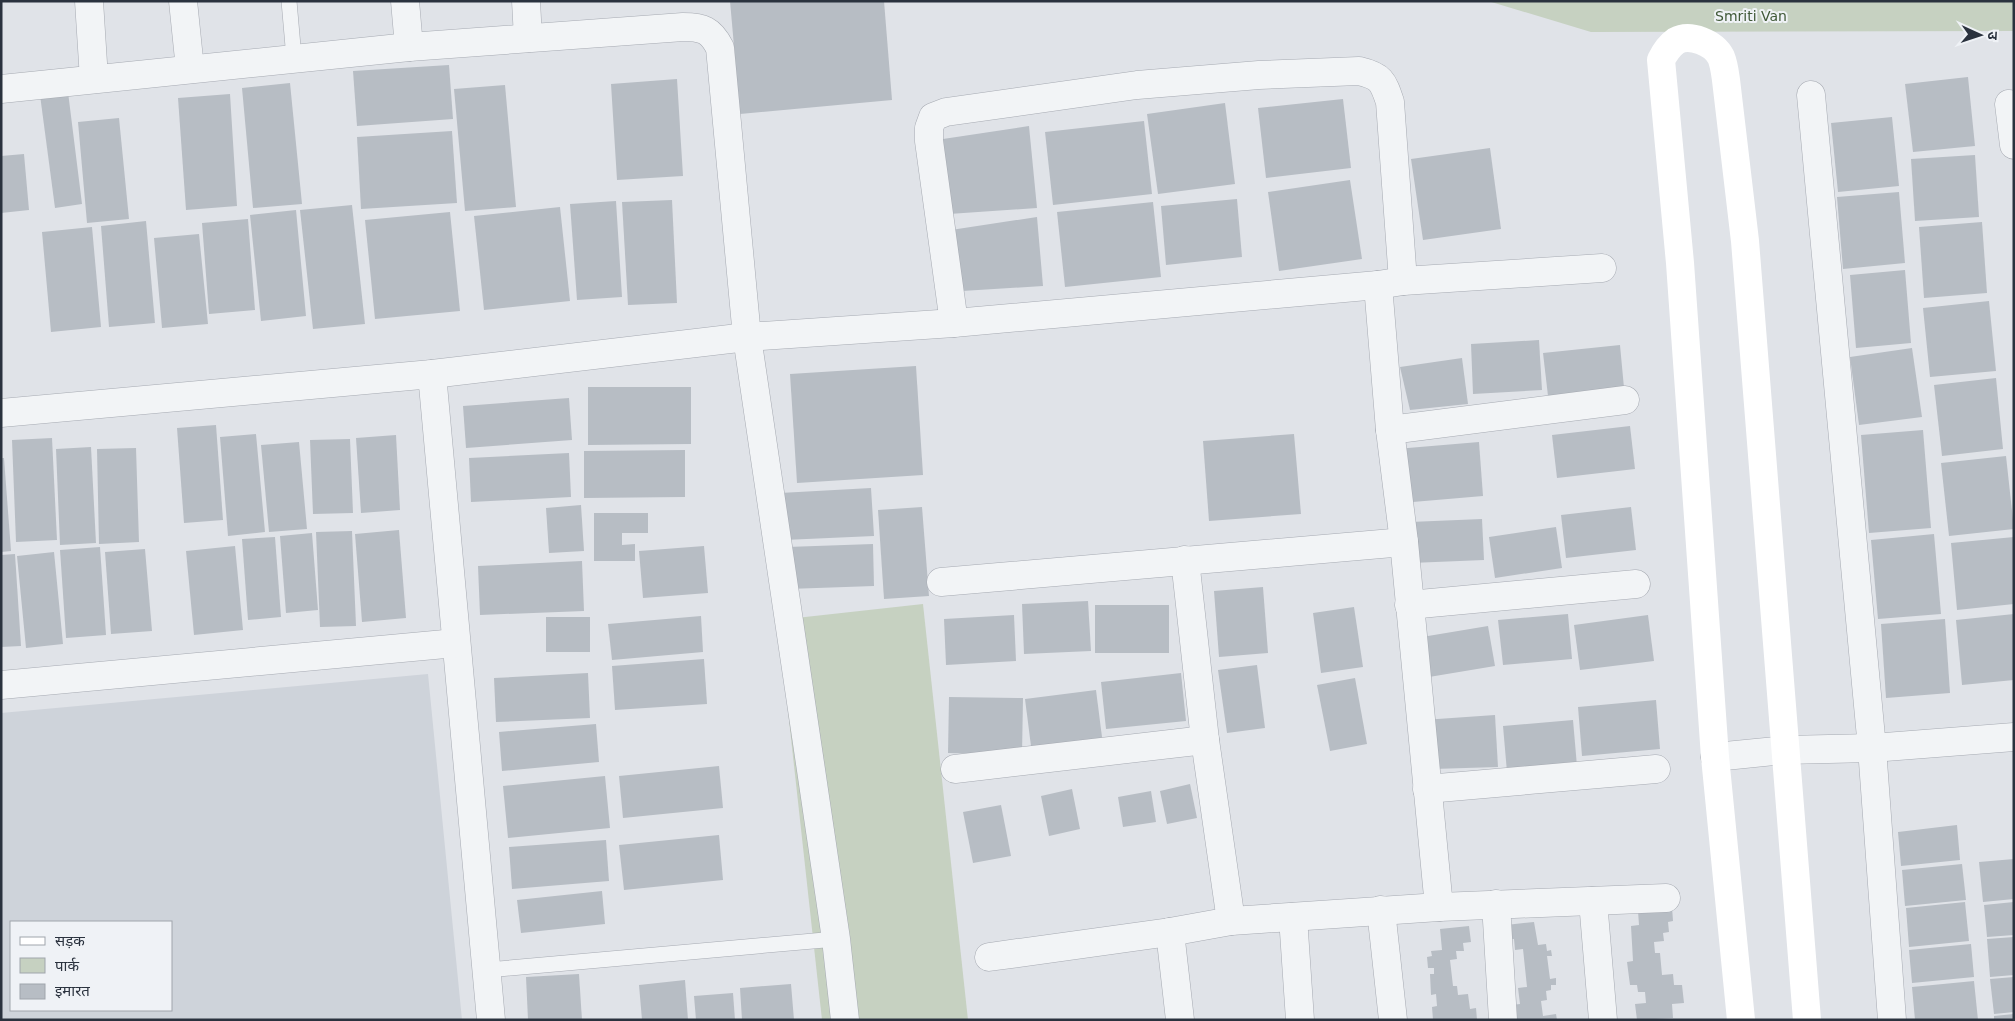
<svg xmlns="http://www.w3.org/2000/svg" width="2015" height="1021" font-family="'DejaVu Sans','Noto Sans Devanagari',sans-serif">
  <rect width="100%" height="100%" fill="#e0e3e8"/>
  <path fill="#ced3da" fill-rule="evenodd" d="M428,674L462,1020H1V713ZM11,922H171V1010H11Z"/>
  <g fill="#c6d1c1">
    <path d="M1488,1H2014V31L1591,32Z"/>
    <path d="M923,604L968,1020H822L778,620Z"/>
  </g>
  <g fill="#b7bdc4">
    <path d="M730,1H884L892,100L740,114Z"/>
    <path d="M449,65L453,119L357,126L353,71Z"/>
    <path d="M1968,77L1975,146L1913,152L1905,84Z"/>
    <path d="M677,79L683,176L617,180L611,84Z"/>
    <path d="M290,83L302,204L253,208L242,88Z"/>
    <path d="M505,85L516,207L465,211L454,89Z"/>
    <path d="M68,92L82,204L55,208L40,95Z"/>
    <path d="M230,94L237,206L186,210L178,98Z"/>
    <path d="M1343,99L1351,168L1266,178L1258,108Z"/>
    <path d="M1225,103L1235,184L1158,194L1147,114Z"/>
    <path d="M1892,117L1899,186L1838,192L1831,123Z"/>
    <path d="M119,118L129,219L87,223L78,122Z"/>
    <path d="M1144,121L1152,194L1053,205L1045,132Z"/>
    <path d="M1029,126L1037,208L949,214L943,139Z"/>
    <path d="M452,131L457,203L361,209L357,137Z"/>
    <path d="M1490,148L1501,229L1423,240L1411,159Z"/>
    <path d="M24,154L29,210L1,213V156Z"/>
    <path d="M1975,155L1979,217L1915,221L1911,159Z"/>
    <path d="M1350,180L1362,259L1279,271L1268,192Z"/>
    <path d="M1899,192L1905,263L1843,269L1837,197Z"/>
    <path d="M1237,199L1242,257L1166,265L1161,206Z"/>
    <path d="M672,200L677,303L628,305L622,202Z"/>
    <path d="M616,201L622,297L577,300L570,204Z"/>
    <path d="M1153,202L1161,277L1065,287L1057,212Z"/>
    <path d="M352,205L365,324L313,329L300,210Z"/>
    <path d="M560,207L570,301L484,310L474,216Z"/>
    <path d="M296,210L306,316L261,321L250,215Z"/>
    <path d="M450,212L460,311L375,319L365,220Z"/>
    <path d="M1037,217L1043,286L962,291L951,230Z"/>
    <path d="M248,219L255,310L209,314L202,223Z"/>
    <path d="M146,221L155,323L109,327L101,226Z"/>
    <path d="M1982,222L1987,293L1924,298L1919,227Z"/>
    <path d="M92,227L101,327L51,332L42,232Z"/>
    <path d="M199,234L208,324L162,328L154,238Z"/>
    <path d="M1905,270L1911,343L1856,348L1850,275Z"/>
    <path d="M1989,301L1996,371L1930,377L1923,308Z"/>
    <path d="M1539,340L1542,390L1473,394L1471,344Z"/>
    <path d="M1620,345L1624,388L1548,396L1543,353Z"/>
    <path d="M1912,348L1922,417L1859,425L1850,357Z"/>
    <path d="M1462,358L1468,404L1410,410L1400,367Z"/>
    <path d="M916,366L923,475L797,483L790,374Z"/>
    <path d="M1996,378L2003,449L1942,456L1934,385Z"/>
    <path d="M588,387H691V444L588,445Z"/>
    <path d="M569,398L572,440L466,448L463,406Z"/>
    <path d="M216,425L223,520L184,523L177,428Z"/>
    <path d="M1630,426L1635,469L1557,478L1552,435Z"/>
    <path d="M1923,430L1931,528L1869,533L1861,435Z"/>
    <path d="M256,434L265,532L228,536L220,437Z"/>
    <path d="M1294,434L1301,514L1209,521L1203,441Z"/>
    <path d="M396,435L400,510L361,513L356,438Z"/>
    <path d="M52,438L57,540L16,542L12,440Z"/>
    <path d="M350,439L353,513L313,514L310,440Z"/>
    <path d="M299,442L307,529L269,532L261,445Z"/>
    <path d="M1479,442L1483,496L1401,503L1396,449Z"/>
    <path d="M91,447L96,543L60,545L56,449Z"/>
    <path d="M136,448L139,542L99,544L97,449Z"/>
    <path d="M685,450V497L584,498V451Z"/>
    <path d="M569,453L571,497L471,502L469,458Z"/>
    <path d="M2006,456L2014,529L1949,536L1941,463Z"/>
    <path d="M1,458H4L11,551L1,552Z"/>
    <path d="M871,488L874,536L784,540L780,493Z"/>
    <path d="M581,505L584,551L549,553L546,508Z"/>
    <path d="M922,507L929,596L884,599L878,510Z"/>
    <path d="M1631,507L1636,550L1566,558L1561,515Z"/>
    <path d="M594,513H648V533H622V545L635,544V561H594Z"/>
    <path d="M1482,519L1484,560L1411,563L1410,522Z"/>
    <path d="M1556,527L1562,568L1495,578L1489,537Z"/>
    <path d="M399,530L406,618L362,622L355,534Z"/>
    <path d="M352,531L356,626L320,627L316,532Z"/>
    <path d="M312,533L318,610L286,613L280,536Z"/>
    <path d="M1934,534L1941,614L1878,619L1871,540Z"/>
    <path d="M275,537L281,617L248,620L242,539Z"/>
    <path d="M2014,537V604L1957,610L1951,543Z"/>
    <path d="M873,544L874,586L788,589L787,547Z"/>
    <path d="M235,546L243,630L194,635L186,551Z"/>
    <path d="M704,546L708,593L643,598L639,551Z"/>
    <path d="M100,547L106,635L66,638L60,550Z"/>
    <path d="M145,549L152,631L111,634L105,552Z"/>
    <path d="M54,552L63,644L26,648L17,556Z"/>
    <path d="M15,554L21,646L1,647V555Z"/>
    <path d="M582,561L584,611L480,615L478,566Z"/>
    <path d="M1263,587L1268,653L1219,657L1214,591Z"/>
    <path d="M1088,601L1091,651L1024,654L1022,604Z"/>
    <rect x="1095" y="605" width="74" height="48"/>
    <path d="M1354,607L1363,667L1321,673L1313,613Z"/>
    <path d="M1568,614L1572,659L1503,665L1498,620Z"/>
    <path d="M2014,614V680L1962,685L1956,620Z"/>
    <path d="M1014,615L1016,661L946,665L944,619Z"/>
    <path d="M1648,615L1654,661L1580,670L1574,625Z"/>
    <path d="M701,616L703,652L612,660L608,624Z"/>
    <rect x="546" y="617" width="44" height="35"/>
    <path d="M1945,619L1950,693L1886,698L1881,624Z"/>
    <path d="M1488,626L1495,666L1423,678L1416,638Z"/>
    <path d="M704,659L707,704L615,710L612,666Z"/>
    <path d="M1257,665L1265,728L1227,733L1218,670Z"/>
    <path d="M588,673L590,718L496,722L494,678Z"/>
    <path d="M1181,673L1186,721L1106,729L1101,682Z"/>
    <path d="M1355,678L1367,744L1330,751L1317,685Z"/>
    <path d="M1096,690L1103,745L1032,754L1025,699Z"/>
    <path d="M949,697L1023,698L1022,755L948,753Z"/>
    <path d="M1656,700L1660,749L1582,756L1578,707Z"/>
    <path d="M1495,715L1498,767L1433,769L1423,720Z"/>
    <path d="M1573,720L1577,766L1507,772L1503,726Z"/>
    <path d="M596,724L599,762L502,771L499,732Z"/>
    <path d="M719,766L723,808L623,818L619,776Z"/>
    <path d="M605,776L610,828L508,838L503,786Z"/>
    <path d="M1190,784L1197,818L1167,824L1160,791Z"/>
    <path d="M1072,789L1080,829L1049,836L1041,796Z"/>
    <path d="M1151,791L1156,822L1123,827L1118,797Z"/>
    <path d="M1001,805L1011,856L973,863L963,812Z"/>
    <path d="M1957,825L1960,860L1901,866L1898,832Z"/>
    <path d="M719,835L723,880L624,890L619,845Z"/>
    <path d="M606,840L609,881L512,889L509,847Z"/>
    <path d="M2014,859V899L1983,902L1979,862Z"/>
    <path d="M1962,864L1966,900L1905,906L1902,870Z"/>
    <path d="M602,891L605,924L521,933L517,900Z"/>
    <path d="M1965,902L1969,941L1909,947L1906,908Z"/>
    <path d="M2014,902V935L1987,937L1984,905Z"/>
    <path d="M1672,907L1673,921L1668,922L1669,932L1663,933L1664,941L1654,942L1655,953H1660L1662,975L1673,974L1674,985H1682L1684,1003L1672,1004L1673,1018L1637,1020L1635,1004L1646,1003L1645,992H1638L1637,985H1630L1627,962L1633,961L1631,926L1639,925L1638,911Z"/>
    <path d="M1534,922L1538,945L1546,944L1547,951L1551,950L1552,956H1547L1550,979L1556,978V985H1551V990L1546,991L1547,1000L1541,1001L1543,1016L1556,1014L1557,1020H1513L1512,1005L1520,1004L1518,988L1527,987L1523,949L1515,950L1514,939H1507L1506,925Z"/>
    <path d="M1469,926L1471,942L1463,943L1464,951H1456L1457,959L1450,960L1453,986H1457L1458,995L1468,994L1470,1009L1476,1008L1477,1020H1433L1432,1007L1437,1006L1436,994L1431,995L1430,974H1434V968H1428L1427,957L1432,956L1431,951L1442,950L1440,929Z"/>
    <path d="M2014,937V975L1990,977L1987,939Z"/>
    <path d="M1971,944L1974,977L1912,983L1909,950Z"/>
    <path d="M579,974L582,1020H528L526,977Z"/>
    <path d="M2014,977V1012L1994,1014L1990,979Z"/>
    <path d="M685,980L688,1020H642L639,985Z"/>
    <path d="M1974,981L1978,1020H1915L1912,987Z"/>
    <path d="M791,984L794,1020H742L740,988Z"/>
    <path d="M733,993L735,1020H696L694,996Z"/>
    <path d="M2014,1014V1020H1994V1016Z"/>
  </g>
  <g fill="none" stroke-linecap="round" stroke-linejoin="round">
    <defs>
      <g id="lane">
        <path d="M289,1L294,58"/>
        <path d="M487,970L836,939"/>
      </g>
      <g id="street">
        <path d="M89,1L94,79"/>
        <path d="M183,1L190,69"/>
        <path d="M405,1L409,47"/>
        <path d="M526,1L528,38"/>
        <path d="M1,89L409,47L683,27C703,27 711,30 720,48L747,337L836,939L845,1020"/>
        <path d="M1811,95L1872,748L1892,1020"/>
        <path d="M2009,104L2014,145"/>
        <path d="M1378,285L1390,430L1404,542L1439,907"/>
        <path d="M954,323L929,141V128L933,117L946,112L1137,85L1259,75L1359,71C1381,76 1383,81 1390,102L1403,281"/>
        <path d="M432,374L491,1020"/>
        <path d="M1,413L432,374L747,337L954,323L1378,285L1403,281L1602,268"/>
        <path d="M1390,430L1625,400"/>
        <path d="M1185,560L1205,740L1231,921"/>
        <path d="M941,582L1404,542"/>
        <path d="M1409,605L1636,584"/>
        <path d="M1,685L456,643"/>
        <path d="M1715,757L1785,750L1872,748L2014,737"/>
        <path d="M955,769L1205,740"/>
        <path d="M1427,789L1656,769"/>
        <path d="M1593,901L1603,1020"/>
        <path d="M1496,904L1503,1020"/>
        <path d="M1381,910L1393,1020"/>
        <path d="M1293,917L1300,1020"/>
        <path d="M1170,932L1180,1020"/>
        <path d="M989,957L1170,932L1231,921L1439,907L1666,898"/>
      </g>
    </defs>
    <use href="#lane" stroke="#a6aab2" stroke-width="16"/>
    <use href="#street" stroke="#a6aab2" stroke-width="29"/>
    <use href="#lane" stroke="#f2f4f6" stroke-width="15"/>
    <use href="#street" stroke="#f2f4f6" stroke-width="28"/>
    <path stroke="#fff" stroke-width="28" d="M1741,1020L1715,757L1680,263L1661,60C1665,52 1669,46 1676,41C1690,33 1714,43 1721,57C1724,64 1725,73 1726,80L1745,241L1807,1020"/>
  </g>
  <g text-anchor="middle" stroke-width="4" stroke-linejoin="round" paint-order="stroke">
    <g font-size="14" fill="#405938" stroke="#eff2f6">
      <text x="1751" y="21">Smriti Van</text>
    </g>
  </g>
  <rect width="2015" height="1021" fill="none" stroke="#2a323e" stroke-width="5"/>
  <rect x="10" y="921" width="162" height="90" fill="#eff2f6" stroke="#a0a5ac"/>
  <rect x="20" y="937" width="25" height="8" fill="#ffffff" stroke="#a0a5ac"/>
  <text x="55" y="946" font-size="15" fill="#2a323e">सड़क</text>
  <rect x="20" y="958" width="25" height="15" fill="#c6d1c1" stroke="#a0a5ac"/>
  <text x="55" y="971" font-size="15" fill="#2a323e">पार्क</text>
  <rect x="20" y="984" width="25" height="15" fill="#b7bdc4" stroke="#a0a5ac"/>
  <text x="55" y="996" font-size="15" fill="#2a323e">इमारत</text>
  <g transform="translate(1980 35) rotate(93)" stroke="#eff2f6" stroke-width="4" paint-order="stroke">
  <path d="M0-4L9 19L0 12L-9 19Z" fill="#2a323e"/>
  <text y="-8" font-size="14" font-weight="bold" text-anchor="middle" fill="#2a323e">उ</text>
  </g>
</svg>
